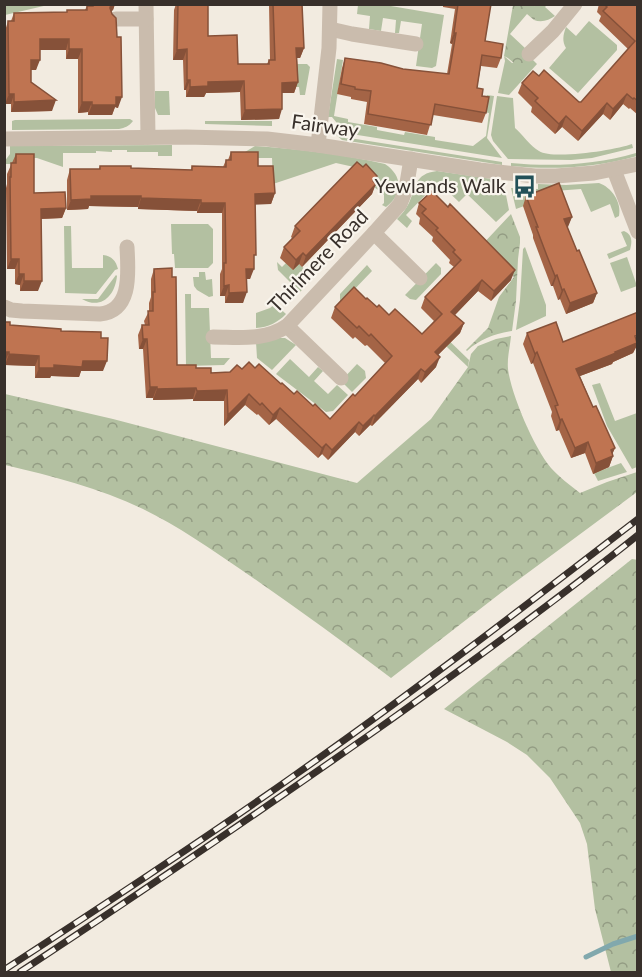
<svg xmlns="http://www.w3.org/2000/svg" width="642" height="977" font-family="Lato,sans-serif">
  <defs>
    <pattern id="forest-crowns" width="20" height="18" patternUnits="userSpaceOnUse" patternTransform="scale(1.5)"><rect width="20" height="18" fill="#b3c0a1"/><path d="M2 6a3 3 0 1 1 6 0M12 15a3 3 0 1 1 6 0" fill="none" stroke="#939c83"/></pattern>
  </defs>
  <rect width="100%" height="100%" fill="#f2ebe0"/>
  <g fill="#b3c0a1">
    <path d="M5,4L48,5L5,15Z"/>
    <path d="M379,4L444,15L436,66L432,68L416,66L422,24L401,21L399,33H395L396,20L383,18L381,31L369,29L370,16L357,14L358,5Z"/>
    <path d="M534,5H547L545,7L555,16C549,20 542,23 534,20L536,18Z"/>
    <path d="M589,21L617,45V50L578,93L549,68L566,48C562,41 563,35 566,27L576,36Z"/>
    <path d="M504,56L512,63L530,57L537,64L509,95L498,93L505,61Z"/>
    <path d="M337,59L343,60L334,116L348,119V122L377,127V130L404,135L405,132L435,137V140L473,146L486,136L489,113L484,112L487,95L494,96L487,138L502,158L345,133L332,117H328Z"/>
    <path d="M293,64H307L310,67L305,95H300L299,87H294Z"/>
    <path d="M155,91H169L170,115H158L155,108Z"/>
    <path d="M497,96L513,98L515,128C522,134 531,147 539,151C553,160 616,150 632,144L633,148L592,158L571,160L508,159L493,141L491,135Z"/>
    <path d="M130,119L133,121C129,126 125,128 119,129L12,130V121L15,120Z"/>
    <path d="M205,121H272V126L205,124Z"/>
    <path d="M328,124L332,125L343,137L502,162V165L342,140L334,133Z"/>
    <path d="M172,145V156H158V152H127V150H112V152L96,151V153H63V167L37,158H19V164H5L4,162L10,154V146Z"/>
    <path d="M255,146C299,149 343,154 385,164C403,176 403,194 386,207L382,205L384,203V195L373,186L363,169L336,163L273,184L272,158H246L245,152Z"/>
    <path d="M636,153L637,156C594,168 555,170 511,166V163C554,167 594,165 636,153Z"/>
    <path d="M437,171L499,180L498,186L505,190L509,210L496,222L467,194L459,202L438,182L406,215L412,221L407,228L397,219C402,214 406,209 409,203C417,186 414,174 437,171Z"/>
    <path d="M599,183C611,187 622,202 619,216L615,218L610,204L591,212L581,189L541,192L543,199L516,209L511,188L538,189V184L566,185Z"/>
    <path d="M171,224H208L213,229V263L208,268H175L174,254H172Z"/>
    <path d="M64,226H71L72,268H103V255C112,256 116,261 118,269L115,270L96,294L65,293Z"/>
    <path d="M624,231C633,235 632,242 630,250L609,259L607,254L627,246L621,232Z"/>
    <path d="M525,247L546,305V316L516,330L520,300L523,249Z"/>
    <path d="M627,257L637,286L621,292L610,263Z"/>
    <path d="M277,262L282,267L286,263L299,264L314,277L300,292L278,270Z"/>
    <path d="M436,263L441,268V274L416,300L410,299L405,295Z"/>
    <path d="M367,265L372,271L348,296L340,309V294Z"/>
    <path d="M199,272H205L206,280L212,279L213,296L209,297L197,290L194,286L193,277H199Z"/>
    <path d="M116,275L117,276C115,296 101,310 82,299H98Z"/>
    <path d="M185,294H191V308H209L211,358H230L224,365L186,366Z"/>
    <path d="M275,304L286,314C277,323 269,327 256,328V313L270,308Z"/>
    <path d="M429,327L438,330L469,360L468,367L427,328Z"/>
    <path d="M279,338H285L296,345L272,370L257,358L256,342Z"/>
    <path d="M290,359L309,377L318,367L323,371L314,381L328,394L337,385L348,395L333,411L326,412L276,374Z"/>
    <path d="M357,364L365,371L366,378L352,392L341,381Z"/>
    <path d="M600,383L615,421L637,413V467L632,469L607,426L592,385Z"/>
    <path d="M621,463L627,472L598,481L594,473Z"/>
  </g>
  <g fill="url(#forest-crowns)">
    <path d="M513,5H534L538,13L536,18L534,20L527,14L510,34L526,49L530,57L528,62L524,65C512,65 513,60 504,56Z"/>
    <path d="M511,214L520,237V243L518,259L516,301L512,331C494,334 480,339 467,351L466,350L488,328L499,297L514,277L481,246Z"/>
    <path d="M511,336C510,347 507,358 508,369C511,394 534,448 551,468C559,477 570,485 580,493L607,482L637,472V492L502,592L391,678C342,641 294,606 243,571C211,549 178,526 143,509C99,488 52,476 5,465V394L113,419L357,483L431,419L468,367L471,354L478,346L496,339Z"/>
    <path d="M632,559L638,560L637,972H611L595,909L587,844L580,823L550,778L527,755L507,742L444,709Z"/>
  </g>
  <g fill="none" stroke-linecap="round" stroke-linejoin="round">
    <path stroke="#81a8ad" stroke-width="5" d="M586,957L613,944L638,936"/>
    <g stroke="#cabcad" stroke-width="15">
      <path d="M146,4L148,137"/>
      <path d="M116,19H146"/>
      <path d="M330,29L352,34L416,44"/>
      <path d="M529,54L553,31L575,4"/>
      <path d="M318,145L329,48L330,4"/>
      <path d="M614,170L638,232"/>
      <path d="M374,233L420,278"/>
      <path d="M4,307L11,310L22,311L100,314C133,311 128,270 127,247"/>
      <path d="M287,326L341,378"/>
      <path d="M213,337C239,337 265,341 287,326L374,233L400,204L406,189L411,159"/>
    </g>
    <path stroke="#cabcad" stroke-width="15" d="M4,139L186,137L267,139L318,145L480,170L535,176H556L594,173L638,164"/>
    <defs>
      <g id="rail">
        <path d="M4,970C102,906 200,842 295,775C412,693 525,606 638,519"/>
        <path d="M20,972C139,894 256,814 372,733C462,669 552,604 638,535"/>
      </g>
    </defs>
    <use href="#rail" stroke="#38302b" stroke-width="7"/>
    <use href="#rail" stroke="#f9f5ed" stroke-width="4.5" stroke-dasharray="14" stroke-linecap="butt"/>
  </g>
  <g fill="#a46446">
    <path d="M89,4H115L113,10L111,11L118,108L115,107L112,115H88V112L78,113V59H66V50H40L36,70H31V82L52,111L11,112V104H5V31L8,21H11L14,13L67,12V10H85L87,6H89Z"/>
    <path d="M176,4H208V36L238,64H267L269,60H270L269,4H302L304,48L300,58H297L298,82L294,93H282L279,119L241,120L240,92L206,93L204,97H186V90H184L183,60H173L174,10Z"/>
    <path d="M440,4H491L485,41L501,58L497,68L481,66L477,88L482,96L486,113L482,123L433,115L427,135L364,124L367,102L351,99V97L337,94L342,68L345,58L403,69L447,74L452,44L450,43L455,9L443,7V5Z"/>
    <path d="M599,4H638V115L630,108L629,109L623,104L610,120L603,114L578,141L562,127L555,134L531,112L532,107L518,93L522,83L539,76L579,102H581L628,49L599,21L601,16L597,12Z"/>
    <path d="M231,152L258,166L275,193L271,204H255L254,261L250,279H246L243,303H225V296H220V274L222,269V213H197V211L138,209V207L89,206L88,209L67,210V180L70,169H99L100,166L131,168L191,170L192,166L223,167L226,160H228Z"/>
    <path d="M16,154L34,193L66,208L62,218L41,219L38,291H20V285L15,284V269H7L6,188L7,184V174Z"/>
    <path d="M363,167L377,176L372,194L302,267L299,264L293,270L280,258L284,247L292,238L291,237L295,226Z"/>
    <path d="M526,196L572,217L567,227L577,251L597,293L593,303L566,314L560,299L558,300L553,286H551L533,238V235L523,206Z"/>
    <path d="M419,203L511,280L491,301L478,291L455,315L464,323L460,333L438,355L436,367L421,383L418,379L372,426L370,425L359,436L355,432L328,460L322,454L318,458L276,419L269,425L258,414L257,415L245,405L224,426V401H193V399L153,400V398H146L143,349H139L138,335L142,325H145L144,321L149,311V303L151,297V279L154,269L177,365L196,368L211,373L230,372L242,369L255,368L281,384L330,419L355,396L385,363L367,345L365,346L355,337L353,339L331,318L335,307L366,299L389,315L422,334L434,321L421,308L425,297L454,267L449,263L450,260L432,241L433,237L419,224L420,218L416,214Z"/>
    <path d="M10,325L61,331L101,338L103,371H81L79,377L51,376L50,378H35V366L5,365Z"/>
    <path d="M527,333L563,342L637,344L633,353L613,362L612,364L580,376L593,407L615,448L612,454L613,456L609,467L593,474L585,453L571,458L559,430L556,431L551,416L552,412L533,363L531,364L523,344Z"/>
  </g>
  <g fill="#865139">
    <path d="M111,4H115L113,10L108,14Z"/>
    <path d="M454,33H456L452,44L450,43Z"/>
    <path d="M40,39H69L66,50H36Z"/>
    <path d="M296,48H304L300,58H293Z"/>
    <path d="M69,49H82L78,59H66Z"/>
    <path d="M187,49L183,60H173L177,50Z"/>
    <path d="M31,60H40L36,70H28Z"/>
    <path d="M187,80H190L186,90H184Z"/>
    <path d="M244,81L240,92L206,93L204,97H186L190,87L208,82Z"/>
    <path d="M298,82L294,93H278L282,83Z"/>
    <path d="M9,94H14L11,104H5Z"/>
    <path d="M627,94L623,104L610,120L613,109Z"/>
    <path d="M116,97H122L118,108L115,107L112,115H88L92,105Z"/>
    <path d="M56,100L52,111L11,112L14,102Z"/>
    <path d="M82,102H92L88,112L78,113Z"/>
    <path d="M607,103L603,114L578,141L582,131Z"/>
    <path d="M282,109L279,119L241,120L245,110Z"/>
    <path d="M566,116L562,127L555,134L559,124Z"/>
    <path d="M376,184L372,194L302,267L306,256Z"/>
    <path d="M275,193L271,204L251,205L255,194Z"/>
    <path d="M91,196H141L138,207L89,206L88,209L67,210L71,200Z"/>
    <path d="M141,198L201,200L197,211L138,209Z"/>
    <path d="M201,203H225L222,213H197Z"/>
    <path d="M66,208L62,218L37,219L41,209Z"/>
    <path d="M572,217L568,227L560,230L564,219Z"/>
    <path d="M303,253L299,264L293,270L296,260Z"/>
    <path d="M11,259H19L15,269H7Z"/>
    <path d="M246,269H254L250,279H242Z"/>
    <path d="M515,270L511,280L491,301L494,291Z"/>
    <path d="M19,274H24L20,285L15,284Z"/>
    <path d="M557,275L553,286H551L555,276Z"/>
    <path d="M482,280L478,291L447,323L451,312Z"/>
    <path d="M24,281H42L38,291H20Z"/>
    <path d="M229,285L225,296H220L224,286Z"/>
    <path d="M564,289L560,299L558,300L562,290Z"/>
    <path d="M247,292L243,303H225L229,293Z"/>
    <path d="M597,293L593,303L566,314L570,303Z"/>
    <path d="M464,323L460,333L431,362L435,352Z"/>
    <path d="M638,335V344L633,353L613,362L612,364L572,379L576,369L615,352Z"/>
    <path d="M143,339H147L143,349H139Z"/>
    <path d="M4,352H9L5,362H4Z"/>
    <path d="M537,352L533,363L531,364L535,354Z"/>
    <path d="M9,354L39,356L35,366L5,365Z"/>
    <path d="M440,357L436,367L421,383L425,372Z"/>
    <path d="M83,361H107L103,371H81L79,377L51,376L50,378H35L39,368Z"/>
    <path d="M421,369L418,379L372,426L375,416Z"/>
    <path d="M150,387H157L153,398H146Z"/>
    <path d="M196,388L193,399L153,400L157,389Z"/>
    <path d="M227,390L224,401H193L197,391Z"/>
    <path d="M249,394L245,405L224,426L228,415Z"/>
    <path d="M280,408L276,419L269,425L273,415Z"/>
    <path d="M374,415L370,425L359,436L363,426Z"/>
    <path d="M562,419L559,430L556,431L560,420Z"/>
    <path d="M359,422L355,432L328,460L332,450Z"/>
    <path d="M588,442L585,453L571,458L575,448Z"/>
    <path d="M326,444L322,454L318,458L322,448Z"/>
    <path d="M615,448L611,457L613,456L609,467L593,474L596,463L611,450Z"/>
  </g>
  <g fill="#bf7451" stroke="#865139" stroke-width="1.5">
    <path d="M93,4H111L110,8L112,14L116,18L117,37H121L122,97H116V105H92V102H82V49H69V39H40V60H31V82L56,100L14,102V94H9L8,21H14V13L67,12V10H87V6H93Z"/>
    <path d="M178,4H208V36L237,35L238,64H269V60H275L273,4H302L304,48H296L298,82L282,83V109L245,110L244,81L208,82V86L190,87V80H187V49L177,50Z"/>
    <path d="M458,4H491L485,41L503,44L501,58L482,55L477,88L483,89L482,96L489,97L486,113L435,104L431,125L368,114L371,91L355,89V87L341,84L345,58L381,63L403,69L449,74L456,33H454Z"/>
    <path d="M604,4H638V101L634,98L633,99L627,94L613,109L607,103L582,131L566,116L559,124L535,101L538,98L522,83L533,71L539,76L544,70L579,102H581L635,41L603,11L607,7Z"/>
    <path d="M231,152H258V166H273L275,193L255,194L256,255H254V269H246L247,292L229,293V285L224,286V263H226L225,203H201V200L141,198V196H91V199L71,200L70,169H100V166H131V168L192,170V166L226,167V160H231Z"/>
    <path d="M16,154H34V193L65,192L66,208L41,209L42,281H24V274H19V259H11L10,177H11V163H16Z"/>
    <path d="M357,162L363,167L366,164L377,176L373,181L376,184L306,256L303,253L296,260L284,247L300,231L295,226Z"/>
    <path d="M559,183L572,217L564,219L577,251L579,250L597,293L570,303L564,289L562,290L557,275L555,276L547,256L536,227H538L526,196Z"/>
    <path d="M432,191L448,207L450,204L515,270L494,291L482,280L451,312L464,323L435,352L440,357L425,372L421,369L375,416L374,415L363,426L359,422L332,450L326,444L322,448L280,408L273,415L262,403L260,405L249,394L228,415L227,390L197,391L196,388L157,389V387H150L147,339H143L142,325H149L148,311H153V292H155L154,269L172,268V277H176L177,365H196V368H211V373L230,372L237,365L242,369L249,362L255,368L259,364L281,384L282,383L294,394L297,391L313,406L315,404L330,419L353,394L355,396L392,356L371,334L369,336L359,326L357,328L335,307L354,287L366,299L367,298L377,307L379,305L389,315L395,309L422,334L442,314L425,297L461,260L453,252L455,250L436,230L438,228L422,213L426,209L419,203Z"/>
    <path d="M638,312V335L635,336L637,343L615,352L616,353L576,369L593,407L596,406L615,448L611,450L613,456L596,463L588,442L575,448L562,419L560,420L555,406L558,405L537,352L535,354L527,333L556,322L563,342Z"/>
    <path d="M4,322H10V325L61,329V331L101,332V338H108L107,361H83L82,367L54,365V368H39V356L9,354V352H4Z"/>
  </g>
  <defs>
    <symbol id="bus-bare" viewBox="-9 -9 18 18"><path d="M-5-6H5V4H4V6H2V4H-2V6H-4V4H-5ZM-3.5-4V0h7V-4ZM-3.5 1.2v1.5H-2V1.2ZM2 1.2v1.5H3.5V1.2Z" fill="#225058" stroke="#f9f5ed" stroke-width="2.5" paint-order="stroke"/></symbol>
  </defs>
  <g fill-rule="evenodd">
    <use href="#bus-bare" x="508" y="170" width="33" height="33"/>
  </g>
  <g text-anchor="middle" stroke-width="4.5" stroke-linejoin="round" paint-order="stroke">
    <g font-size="20" fill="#38302b" stroke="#f9f5ed">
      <text transform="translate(325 126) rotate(8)" y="7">Fairway</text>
      <text transform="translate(318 261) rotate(-46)" y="7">Thirlmere Road</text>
    </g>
    <g font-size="20" fill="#38302b" stroke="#f9f5ed" text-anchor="end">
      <text x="506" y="193">Yewlands Walk</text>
    </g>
  </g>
  <rect width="642" height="977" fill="none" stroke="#38302b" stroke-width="12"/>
</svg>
